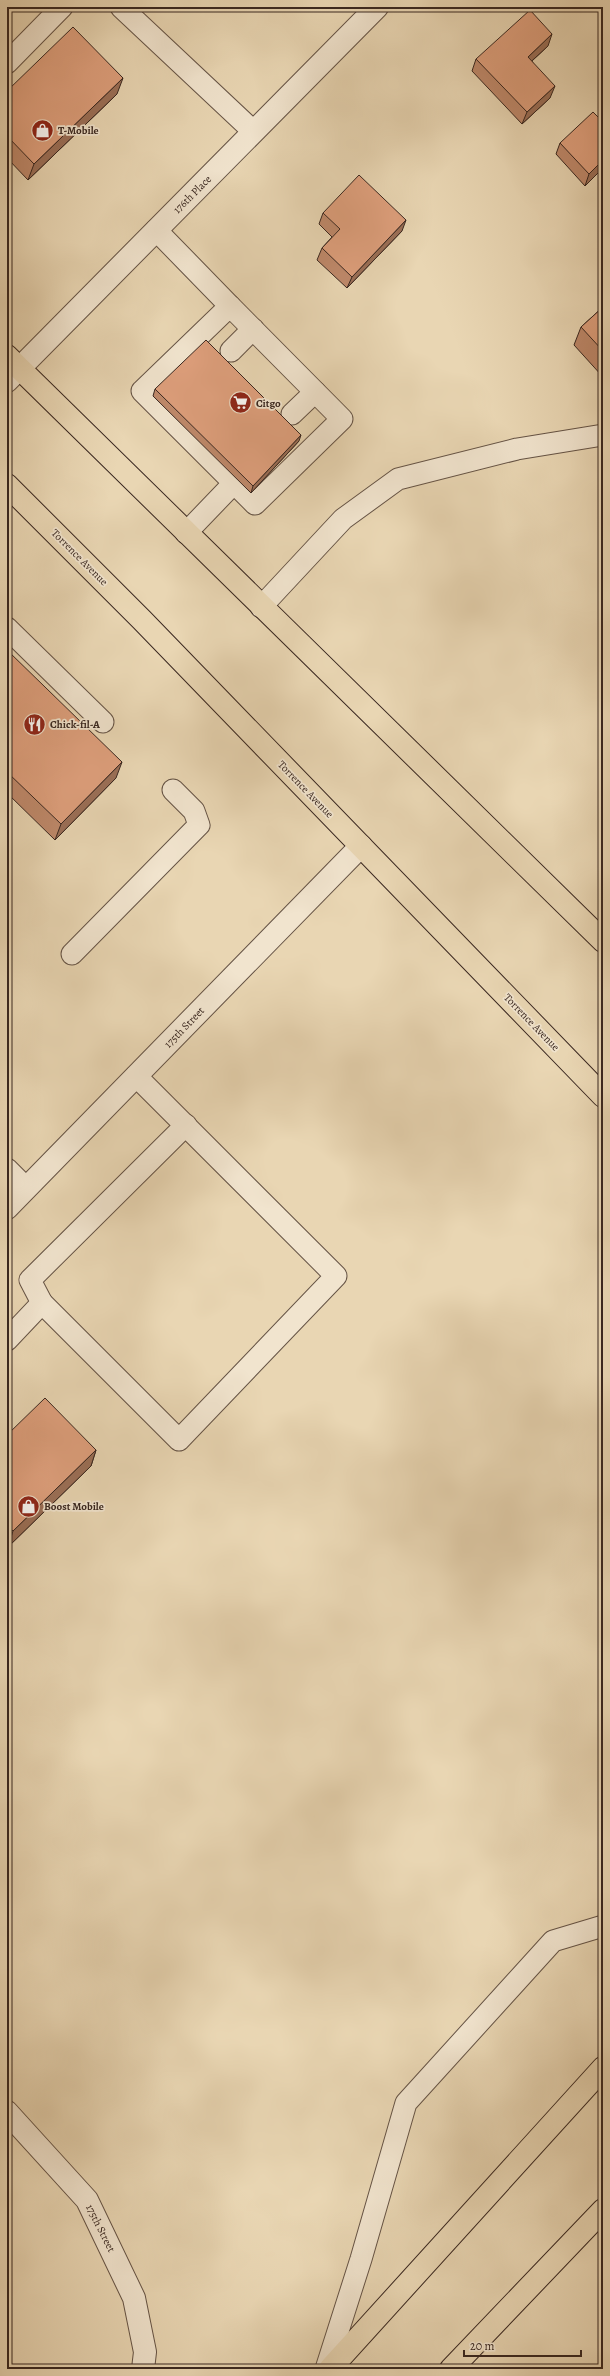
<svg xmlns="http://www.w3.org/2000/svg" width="610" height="2376" font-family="Alegreya,serif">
  <rect width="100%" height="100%" fill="#e9d6b3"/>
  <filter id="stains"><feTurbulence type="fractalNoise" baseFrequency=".005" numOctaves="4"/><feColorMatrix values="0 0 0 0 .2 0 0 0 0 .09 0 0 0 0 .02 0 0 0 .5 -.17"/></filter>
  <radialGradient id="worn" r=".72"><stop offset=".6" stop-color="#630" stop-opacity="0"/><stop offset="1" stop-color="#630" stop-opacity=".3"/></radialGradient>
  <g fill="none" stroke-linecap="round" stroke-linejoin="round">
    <defs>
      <g id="lane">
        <path d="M121,7L253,131"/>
        <path d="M7,63L62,7"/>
        <path d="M156,230L230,306"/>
        <path d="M230,306L342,419L255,504L142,391Z"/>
        <path d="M231,351L253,329"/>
        <path d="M292,414L315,392"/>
        <path d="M186,533L234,483"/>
        <path d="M261,607L343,519L398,479L517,449L603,435"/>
        <path d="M7,628L103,722"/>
        <path d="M72,954L199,825L194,811L173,790"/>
        <path d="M7,1169L26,1188"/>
        <path d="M42,1303L30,1280L186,1125"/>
        <path d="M7,1340L42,1303L179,1440L336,1276L136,1076"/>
        <path d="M326,2369L361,2259L406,2103L553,1941L603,1926"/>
      </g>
      <g id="street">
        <path d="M7,381L377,7"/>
        <path d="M7,1208L361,846"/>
        <path d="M7,2112L87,2200L134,2298L145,2352L143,2369"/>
      </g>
      <g id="primary">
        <path d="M7,356L603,941"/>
        <path d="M7,485L142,620L603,1096"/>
      </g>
      <g id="highway">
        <path d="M330,2369L603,2068"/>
        <path d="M451,2369L603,2210"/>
      </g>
    </defs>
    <use href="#lane" stroke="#655345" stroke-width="23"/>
    <use href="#street" stroke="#655345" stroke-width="24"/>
    <use href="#primary" stroke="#392720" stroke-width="24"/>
    <use href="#highway" stroke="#392720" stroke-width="24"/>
    <use href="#lane" stroke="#f1e4ce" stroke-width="21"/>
    <use href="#street" stroke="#f1e4ce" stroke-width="22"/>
    <use href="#primary" stroke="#e9d6b3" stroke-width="22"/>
    <use href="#highway" stroke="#e9d6b3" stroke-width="22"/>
  </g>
  <g fill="#bf896b" stroke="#392720">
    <path d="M548,46L532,61L550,98L522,124L472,71L476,59Z"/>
    <path d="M7,91L117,94L28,180L7,158Z"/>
    <path d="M560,143L603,168L585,186L556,154Z"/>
    <path d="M323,213L402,231L347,288L317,260L322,248L332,237L319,224Z"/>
    <path d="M603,307V377L574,345L581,327Z"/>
    <path d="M155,389L299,441L251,493L153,396Z"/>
    <path d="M7,650L116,778L55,840L7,793Z"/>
    <path d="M7,1435L96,1450L91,1466L8,1547L7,1546Z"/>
  </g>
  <g fill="#9b6f57" stroke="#392720">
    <path d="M552,34L548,46L523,69L528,57Z"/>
    <path d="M123,78L117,94L28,180L34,164Z"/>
    <path d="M555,86L550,98L522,124L527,112Z"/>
    <path d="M603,160V168L585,186L589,174Z"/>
    <path d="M406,220L402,231L347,288L352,277Z"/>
    <path d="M301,435L299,441L251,493L253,486Z"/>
    <path d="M122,762L116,778L55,840L61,824Z"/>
    <path d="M96,1450L91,1466L8,1547L13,1531Z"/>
  </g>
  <g fill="#de9f7c" stroke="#392720">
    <path d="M530,10L552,34L528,57L555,86L527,112L476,59Z"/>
    <path d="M73,27L123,78L34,164L7,136V91Z"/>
    <path d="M593,112L603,122V160L589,174L560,143Z"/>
    <path d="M359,175L406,220L352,277L322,248L340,229L323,213Z"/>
    <path d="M603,307V351L581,327Z"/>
    <path d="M206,340L301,435L253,486L155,389Z"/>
    <path d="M7,650L122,762L61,824L7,772Z"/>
    <path d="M45,1398L96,1450L13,1531L7,1525V1435Z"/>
  </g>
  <defs>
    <symbol id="shop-disc" viewBox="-11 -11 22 22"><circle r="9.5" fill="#8f2418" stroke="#f1e4ce"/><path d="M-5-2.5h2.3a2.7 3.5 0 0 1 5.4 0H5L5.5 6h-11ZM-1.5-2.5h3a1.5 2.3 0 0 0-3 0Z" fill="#fff"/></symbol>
    <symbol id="supermarket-disc" viewBox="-11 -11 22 22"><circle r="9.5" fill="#8f2418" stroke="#f1e4ce"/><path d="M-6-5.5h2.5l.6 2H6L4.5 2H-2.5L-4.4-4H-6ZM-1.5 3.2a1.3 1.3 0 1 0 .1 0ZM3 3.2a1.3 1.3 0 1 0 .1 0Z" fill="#fff"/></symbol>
    <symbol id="restaurant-disc" viewBox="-11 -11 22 22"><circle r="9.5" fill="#8f2418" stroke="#f1e4ce"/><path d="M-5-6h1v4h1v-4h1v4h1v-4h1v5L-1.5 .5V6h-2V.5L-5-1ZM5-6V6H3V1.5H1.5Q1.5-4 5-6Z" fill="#fff"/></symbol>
  </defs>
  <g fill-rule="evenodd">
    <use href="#shop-disc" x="30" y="118" width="25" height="25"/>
    <use href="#supermarket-disc" x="228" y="390" width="25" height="25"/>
    <use href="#restaurant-disc" x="22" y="712" width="25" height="25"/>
    <use href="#shop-disc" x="16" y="1494" width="25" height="25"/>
  </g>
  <g text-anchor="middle" stroke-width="3.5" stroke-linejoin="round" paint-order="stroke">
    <g font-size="11" font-weight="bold" fill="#392720" stroke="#f1e4ce" text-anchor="start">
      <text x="58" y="134">T-Mobile</text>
      <text x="256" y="407">Citgo</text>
      <text x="50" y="728">Chick-fil-A</text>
      <text x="44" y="1510">Boost Mobile</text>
    </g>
    <g font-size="11" fill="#392720" stroke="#f1e4ce">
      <text transform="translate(192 194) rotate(-45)" y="4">176th Place</text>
      <text transform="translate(80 557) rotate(45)" y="4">Torrence Avenue</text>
      <text transform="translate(306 789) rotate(46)" y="4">Torrence Avenue</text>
      <text transform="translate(532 1022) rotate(46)" y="4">Torrence Avenue</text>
      <text transform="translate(184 1027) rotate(-46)" y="4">175th Street</text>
      <text transform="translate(101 2228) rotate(63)" y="4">175th Street</text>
    </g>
  </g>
  <rect width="610" height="2376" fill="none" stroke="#e9d6b3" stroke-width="24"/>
  <rect x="8" y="8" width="594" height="2360" fill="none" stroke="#392720" stroke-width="2"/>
  <rect x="12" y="12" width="586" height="2352" fill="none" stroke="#392720"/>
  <path d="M464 2350v6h117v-6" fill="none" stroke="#392720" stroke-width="2"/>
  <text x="470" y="2350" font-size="12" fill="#392720" stroke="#f1e4ce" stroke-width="3" paint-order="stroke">20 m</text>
  <rect width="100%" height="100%" filter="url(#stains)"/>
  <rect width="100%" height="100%" fill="url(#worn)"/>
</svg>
